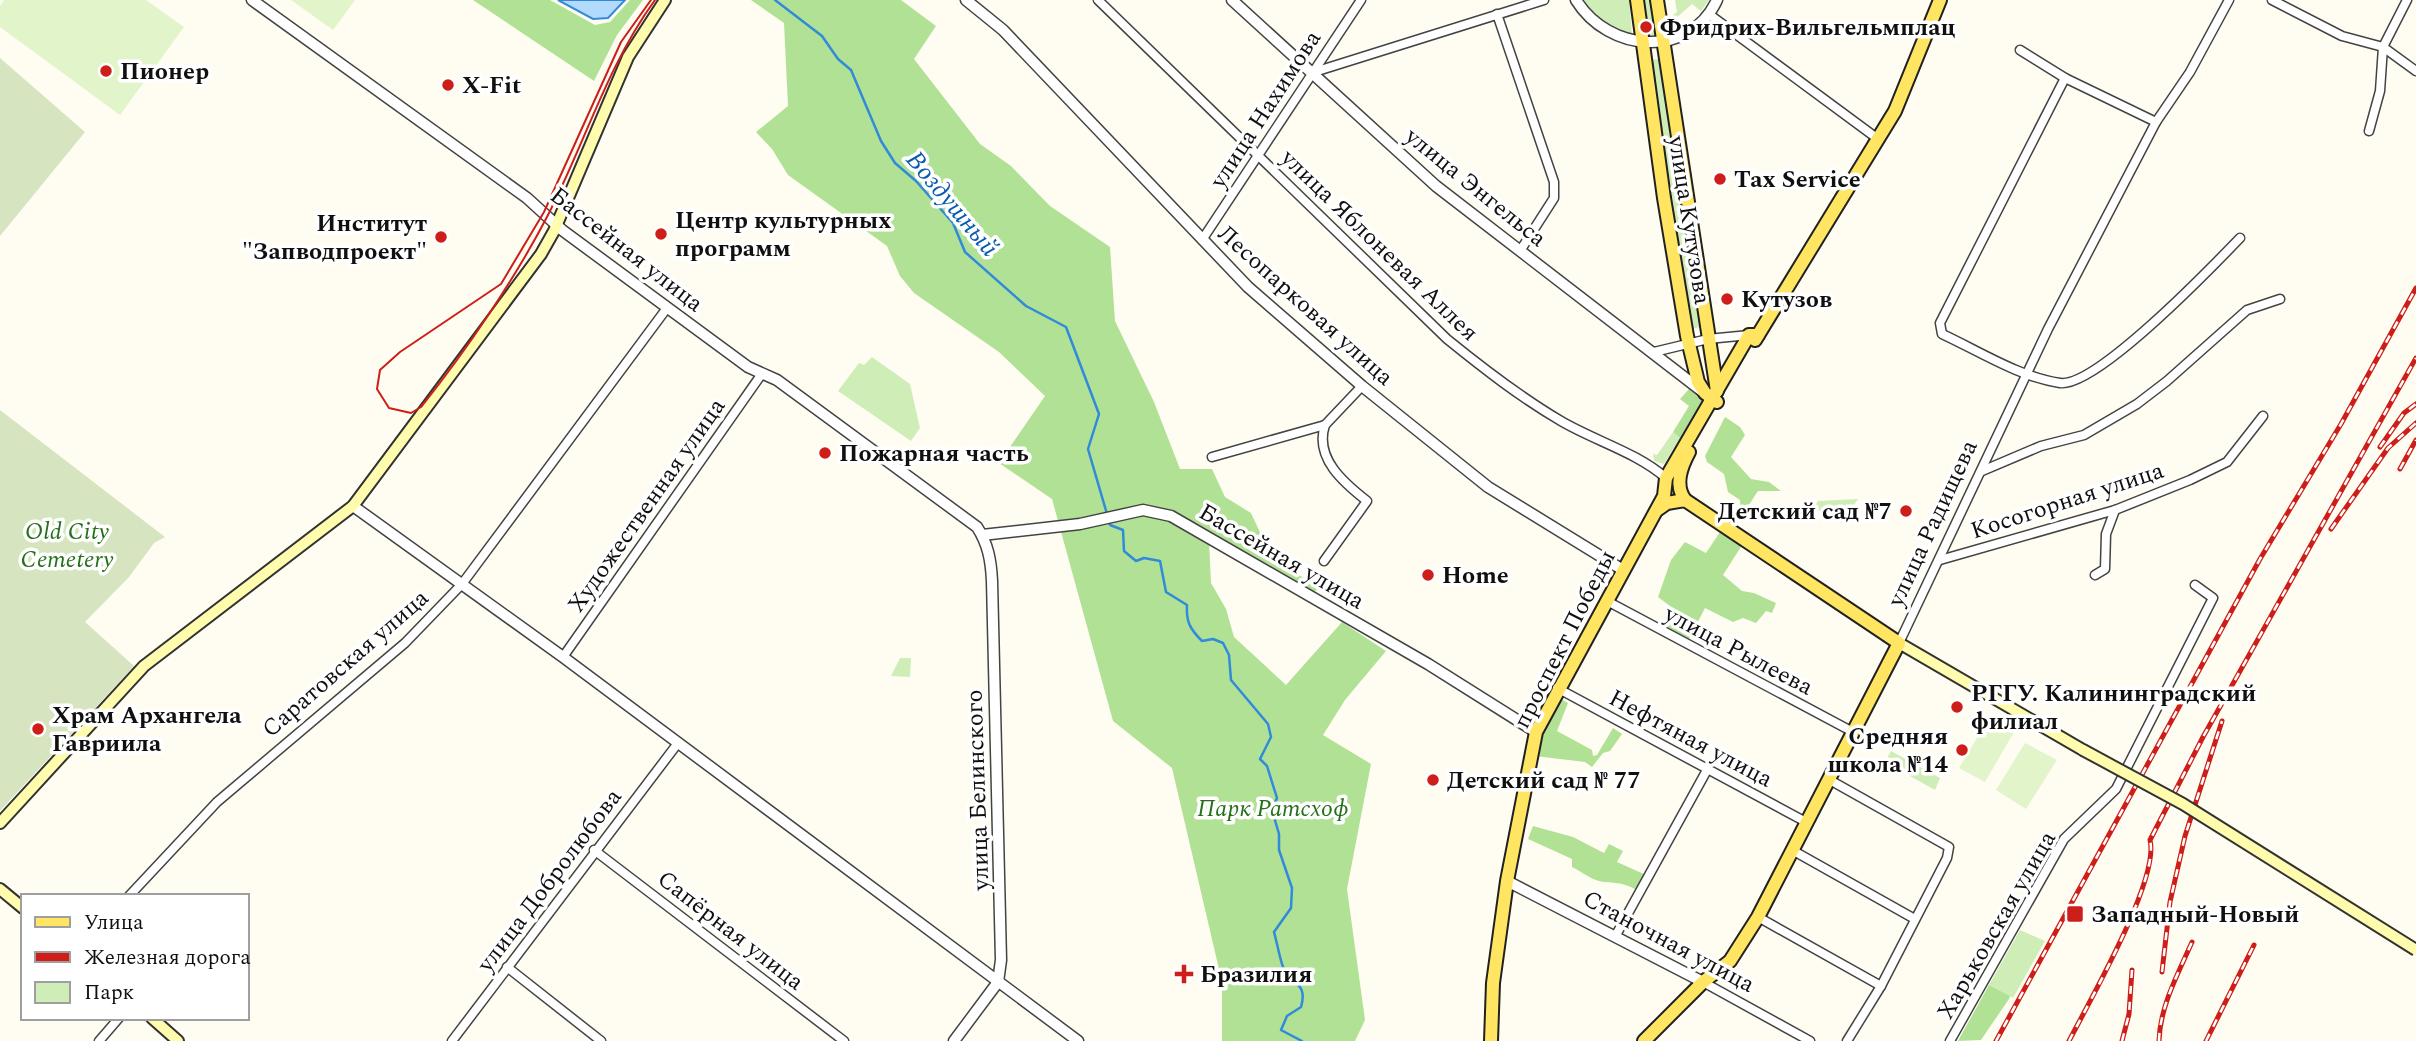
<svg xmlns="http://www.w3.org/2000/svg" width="2416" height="1041" font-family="Spectral,serif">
  <rect width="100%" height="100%" fill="#fffdf2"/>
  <g fill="#cfeeb7">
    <path d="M1582,0H1629L1632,34L1604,22Z"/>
    <path d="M1643,0H1652L1655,35L1646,36Z"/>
    <path d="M1675,0H1709L1701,11L1692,4L1675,19V26H1671L1669,18L1677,12Z"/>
    <path d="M1659,59L1700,327L1692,329L1650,60Z"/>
    <path d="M872,357L910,384L920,428L911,441L838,391L859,363L864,365Z"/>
    <path d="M1673,432L1680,438L1664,464L1654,461L1653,454L1657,455Z"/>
    <path d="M1858,499L1842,523L1814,508L1818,501Z"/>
    <path d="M900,658H911L910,677L891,676Z"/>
    <path d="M1891,751L1940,778L1935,790L1885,762Z"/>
    <path d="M2020,930L2045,941L2013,998L1989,985Z"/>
  </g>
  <g fill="#b1e195">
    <path d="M473,0H550L595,25L610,22L630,0H643L617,35L594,81Z"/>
    <path d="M751,0H901L936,26L914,59L980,144L1011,166L1050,206L1110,247L1115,321L1154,402L1180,469H1212L1225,497L1251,513L1264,541L1263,555L1320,587L1313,593L1209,541L1211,583L1226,609L1234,637L1286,685L1342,622L1386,651L1345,700L1323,735L1371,764L1347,889L1365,1020L1355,1041H1222V982L1172,768L1113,721L1052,499L999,463L1045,396L999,352L914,293L900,276L887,246L788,175L772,149L756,132L788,106L784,23Z"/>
    <path d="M1690,388L1704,397L1680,438L1673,432L1689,406L1680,399Z"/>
    <path d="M1725,417L1740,427L1745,435L1731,457L1751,479L1769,482L1781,491H1758L1741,517L1740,500L1728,492L1724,474L1707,462L1705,456Z"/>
    <path d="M1722,529L1744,542L1723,575L1742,591L1754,593L1776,603L1772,613L1766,611L1756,623L1743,618L1733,622L1705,608L1688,641L1662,623L1670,606L1658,597L1671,560L1685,542L1706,553Z"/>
    <path d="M1557,697L1568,703L1557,731L1592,750L1593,756L1597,755L1613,728L1622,734L1610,751L1603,753L1592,767L1585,762L1535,756L1540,731Z"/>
    <path d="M1533,826L1573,837L1604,853L1609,844L1623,851L1617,862L1646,875L1637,890C1624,883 1618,883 1604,882C1593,881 1582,872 1572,867V859L1528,839Z"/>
    <path d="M1989,985L2010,996L2009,999L1981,1040L1958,1041Z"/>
  </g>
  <g fill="#d6e5c0">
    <path d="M0,58L85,132L0,236Z"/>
    <path d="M0,410L165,537L154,543L129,577L85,622L134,666L0,811Z"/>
  </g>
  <g fill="#e2f4ca">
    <path d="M4,0H146L184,27L120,115L0,27V6Z"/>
    <path d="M291,0H355L333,30Z"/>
    <path d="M1989,718L2014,732L1985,782L1959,768Z"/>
    <path d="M2025,743L2057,760L2026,809L1996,790Z"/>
  </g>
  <path fill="#b1dafc" stroke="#318ada" stroke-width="2" d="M558,0H625L608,18L593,19Z"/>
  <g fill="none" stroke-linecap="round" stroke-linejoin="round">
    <g stroke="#318ada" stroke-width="2.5">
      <path d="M775,0L822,36L838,59L851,70L881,141L895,163L916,181L953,223L965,252L1026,306L1066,327L1099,414L1088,449L1107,514"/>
      <path d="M1109,521L1110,525L1123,530L1124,551L1136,561L1144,558L1160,561L1166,592L1187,605C1186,622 1190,629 1202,641L1213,639L1223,643L1229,655L1231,680L1268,724L1271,737L1260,759L1267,766L1277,798L1272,810L1279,834V850L1292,888L1291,908L1274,932C1277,943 1279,954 1282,964C1287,986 1309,979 1301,1007L1287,1016L1281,1030L1302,1041"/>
    </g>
    <defs>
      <g id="minor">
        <path d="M1098,0L1447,339C1484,369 1520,397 1561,421C1595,441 1636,452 1666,478"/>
        <path d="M2272,0L2342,36L2383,47L2416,71"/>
        <path d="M1497,14L1554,182V198L1520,251"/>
        <path d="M1710,15L1878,139"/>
        <path d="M2020,50L2065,78"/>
        <path d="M1311,73L1544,0"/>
        <path d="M2156,122L2065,78L1940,323L1942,334C1979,351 2019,377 2060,383C2096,388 2213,266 2240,238"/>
        <path d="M2369,131L2380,91L2383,47L2407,0"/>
        <path d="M1202,240L1361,0"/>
        <path d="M1654,352L1708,339L1749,335"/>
        <path d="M1212,457L1325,425L1362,386"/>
        <path d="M1982,471L2041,446L2084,435L2137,404L2167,381L2247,310L2280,299"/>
        <path d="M1940,560L2115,510L2190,480L2227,462L2263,416"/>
        <path d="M1324,561L1367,501C1344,483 1314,458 1325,425"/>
        <path d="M2095,575L2105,569L2106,534L2115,510"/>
        <path d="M1607,601L1853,732"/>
        <path d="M1899,643L2048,329L2156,122L2190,72L2229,0"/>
        <path d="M563,657L761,375"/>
        <path d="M1557,688L1806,822"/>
        <path d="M1828,779L1949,847L1947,858L1881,986L1847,1041"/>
        <path d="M594,850L844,1041"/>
        <path d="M1792,850L1913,918"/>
        <path d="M129,896L217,802L405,643L462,584L667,308"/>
        <path d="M1758,917L1881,986"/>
        <path d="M1616,935L1707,770"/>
        <path d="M507,967L601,1041"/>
        <path d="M1703,982L1810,1041"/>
        <path d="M99,1041L119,1018"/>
        <path d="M452,1041L678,743"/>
        <path d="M1950,1041L2064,839L2116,789L2213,598L2195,585"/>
      </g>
      <g id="tertiary">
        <path d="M252,0L527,198L562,230L748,367L777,380L977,527C988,544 991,560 992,581L1001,960L998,982L954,1041"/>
        <path d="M966,0L1003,30L1248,287L1362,386L1488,487L1623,570"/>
        <path d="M1232,0L1436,186L1702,391"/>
        <path d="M1576,0C1608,52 1689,60 1717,0"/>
        <path d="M353,506L563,657L1078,1041"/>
        <path d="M982,535L1080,524L1143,510L1171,516L1428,664L1536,732"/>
        <path d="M1507,881L1703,982"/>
      </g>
      <g id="secondary">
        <path d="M1899,643L2083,750"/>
        <path d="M0,823L144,666L353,506L541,254L554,231L628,57L665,0"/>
        <path d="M0,889L23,908"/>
        <path d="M152,1018L178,1041"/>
      </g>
      <g id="primary">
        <path d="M1637,0L1664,198L1687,336L1698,382L1705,393L1717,402"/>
        <path d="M1657,0L1717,391"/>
        <path d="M1755,340L1895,111L1940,0"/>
        <path d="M1685,500C1674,485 1681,467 1689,452"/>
        <path d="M1491,1041L1493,983L1507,881L1536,732L1664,496L1666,478L1749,335H1758"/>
        <path d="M1644,1041L1703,982L1730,961L1758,917L1899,643L1685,500L1667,503L1657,510"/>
      </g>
    </defs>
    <use href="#minor" stroke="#434343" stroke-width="11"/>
    <use href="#tertiary" stroke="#434343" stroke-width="13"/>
    <use href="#secondary" stroke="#323232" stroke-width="14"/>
    <use href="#primary" stroke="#212121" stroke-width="16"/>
    <use href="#minor" stroke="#fff" stroke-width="8"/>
    <use href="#tertiary" stroke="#fff" stroke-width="10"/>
    <use href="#secondary" stroke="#fffcad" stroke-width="10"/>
    <use href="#primary" stroke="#ffe562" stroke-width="12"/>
    <path stroke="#ce1e19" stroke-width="2" d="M651,0L621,42L544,212L501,284L400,352L380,370L377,389L389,408L411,413L421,407C466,351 515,279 548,215C585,143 607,66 655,0"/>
    <defs>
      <g id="rail">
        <path d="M2380,447L2404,413L2416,404"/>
        <path d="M2400,469L2416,440"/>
        <path d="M2331,529L2388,448L2416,423"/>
        <path d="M2162,972L2170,902L2185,836L2222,721"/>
        <path d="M1996,1041L2260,559L2341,424L2416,288"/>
        <path d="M2069,1041C2089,1002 2160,879 2150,840L2203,737L2416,358"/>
        <path d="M2122,1041L2129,1014L2132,970"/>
        <path d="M2159,1041C2160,1006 2178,974 2192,942"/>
        <path d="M2206,1041L2254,945"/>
      </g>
    </defs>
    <use href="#rail" stroke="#ce1e19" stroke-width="5"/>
    <use href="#rail" stroke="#fff" stroke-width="2.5" stroke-dasharray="8" stroke-linecap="butt"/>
    <defs>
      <path id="secondary-bridge" d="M2083,750L2183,804L2416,950"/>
    </defs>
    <use href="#secondary-bridge" stroke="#323232" stroke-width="14" stroke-linecap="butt"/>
    <use href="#secondary-bridge" stroke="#fffcad" stroke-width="10"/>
  </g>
  <g fill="#ce1e19" stroke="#fff" stroke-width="2.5">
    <circle cx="1646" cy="27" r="7"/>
    <circle cx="106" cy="71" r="7"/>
    <circle cx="448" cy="85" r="7"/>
    <circle cx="1720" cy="179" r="7"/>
    <circle cx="661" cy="234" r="7"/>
    <circle cx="441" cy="237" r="7"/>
    <circle cx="1727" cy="299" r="7"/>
    <circle cx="825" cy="453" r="7"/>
    <circle cx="1906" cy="511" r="7"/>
    <circle cx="1428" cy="575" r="7"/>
    <circle cx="1957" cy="707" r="7"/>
    <circle cx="38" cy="729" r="7"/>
    <circle cx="1962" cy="750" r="7"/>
    <circle cx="1433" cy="780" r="7"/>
    <rect x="2066" y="905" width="18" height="18" rx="3.5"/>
    <path d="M1180.5 963.5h7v7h7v7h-7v7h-7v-7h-7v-7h7z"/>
  </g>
  <g text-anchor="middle" stroke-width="7" stroke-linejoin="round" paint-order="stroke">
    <g font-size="24" font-weight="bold" fill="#101010" stroke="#fff" text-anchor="start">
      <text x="1660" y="35">Фридрих-Вильгельмплац</text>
      <text x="120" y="79">Пионер</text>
      <text x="462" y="93">X-Fit</text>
      <text x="1734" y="187">Tax Service</text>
      <text x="675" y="228">Центр культурных<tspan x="675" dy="28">программ</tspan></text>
      <text x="427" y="231" text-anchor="end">Институт<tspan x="427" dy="28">"Запводпроект"</tspan></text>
      <text x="1741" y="307">Кутузов</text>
      <text x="839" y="461">Пожарная часть</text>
      <text x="1892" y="519" text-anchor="end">Детский сад №7</text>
      <text x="1442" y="583">Home</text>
      <text x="1971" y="701">РГГУ. Калининградский<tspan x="1971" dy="28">филиал</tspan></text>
      <text x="52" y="723">Храм Архангела<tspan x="52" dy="28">Гавриила</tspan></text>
      <text x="1948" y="744" text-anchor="end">Средняя<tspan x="1948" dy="28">школа №14</tspan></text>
      <text x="1447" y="788">Детский сад № 77</text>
      <text x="2091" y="922">Западный-Новый</text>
      <text x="1200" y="982">Бразилия</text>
    </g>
    <g font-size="24" fill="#101010" stroke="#fff">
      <text transform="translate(1265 109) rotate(-57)" y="8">улица Нахимова</text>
      <text transform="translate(1476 187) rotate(39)" y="8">улица Энгельса</text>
      <text transform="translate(1690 220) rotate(81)" y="8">улица Кутузова</text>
      <text transform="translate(1380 245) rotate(44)" y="8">улица Яблоневая Аллея</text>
      <text transform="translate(627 249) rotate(38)" y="8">Бассейная улица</text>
      <text transform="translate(1306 305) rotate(42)" y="8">Лесопарковая улица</text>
      <text transform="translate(2067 500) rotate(-18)" y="8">Косогорная улица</text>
      <text transform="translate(646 505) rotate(-55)" y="8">Художественная улица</text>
      <text transform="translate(1932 523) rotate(-65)" y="8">улица Радищева</text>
      <text transform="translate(1282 556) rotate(30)" y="8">Бассейная улица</text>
      <text transform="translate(1564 639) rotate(-63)" y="8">проспект Победы</text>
      <text transform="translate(1739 650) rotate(28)" y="8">улица Рылеева</text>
      <text transform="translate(345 663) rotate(-41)" y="8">Саратовская улица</text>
      <text transform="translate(1691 738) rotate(28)" y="8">Нефтяная улица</text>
      <text transform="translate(977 790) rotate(-92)" y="8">улица Белинского</text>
      <text transform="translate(549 880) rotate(-53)" y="8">улица Добролюбова</text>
      <text transform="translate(1996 925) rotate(-60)" y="8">Харьковская улица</text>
      <text transform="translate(731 930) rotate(38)" y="8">Сапёрная улица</text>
      <text transform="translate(1669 941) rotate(28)" y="8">Станочная улица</text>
    </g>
    <g font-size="24" font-style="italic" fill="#246f18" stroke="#fff">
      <text x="67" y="539">Old City<tspan x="67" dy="28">Cemetery</tspan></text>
      <text x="1273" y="816">Парк Ратсхоф</text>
    </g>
    <g font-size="26" font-style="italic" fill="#0b5baf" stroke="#fff">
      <text transform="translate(953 203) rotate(50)" y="9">Воздушный</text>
    </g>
  </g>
  <rect x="21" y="894" width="228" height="126" fill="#ffffff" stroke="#9f9f9f" stroke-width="2"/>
  <rect x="35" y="917" width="35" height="10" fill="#ffe562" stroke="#9f9f9f" stroke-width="2"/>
  <text x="84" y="929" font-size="21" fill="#101010">Улица</text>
  <rect x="35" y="952" width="35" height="10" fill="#ce1e19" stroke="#9f9f9f" stroke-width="2"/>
  <text x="84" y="964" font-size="21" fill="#101010">Железная дорога</text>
  <rect x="35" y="982" width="35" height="21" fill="#cfeeb7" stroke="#9f9f9f" stroke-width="2"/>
  <text x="84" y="999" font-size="21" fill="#101010">Парк</text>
</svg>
